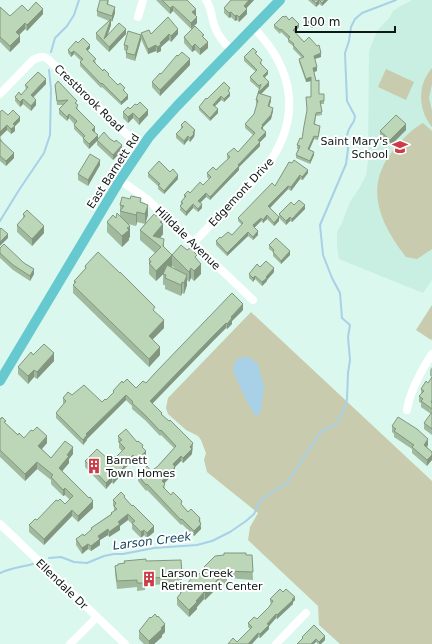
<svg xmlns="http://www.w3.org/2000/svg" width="432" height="644" font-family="'DejaVu Sans',sans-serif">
  <rect width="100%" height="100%" fill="#daf8ee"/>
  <path fill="#c8efe2" d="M412,0H432V280L423,293L339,259L337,245V232L341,225L350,202L360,187L366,175L368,161L369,51L377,31L390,17L393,11L399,7Z"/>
  <g fill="#c8cbad">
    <path d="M432,68V84L429,98L432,111V127C418,110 417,85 432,68Z"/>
    <path d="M386,69L414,82L406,100L378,87Z"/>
    <path d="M423,123L432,131V249L417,259L406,257C378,221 362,183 398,145C405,136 414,128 423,123Z"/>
    <path d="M432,305V339L431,340L416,330Z"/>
    <path d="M251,312L432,481V644H340L319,625L318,606L248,540L250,527L258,513L207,472L204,460L206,453L201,440L198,436L186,430L168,414L166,408L168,398Z"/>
  </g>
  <path fill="#a8d0e7" d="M247,356L258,364L264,387L261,410L260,414L258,415C255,415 254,415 253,412C249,406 233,374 233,368C234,363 237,360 240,357L243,358Z"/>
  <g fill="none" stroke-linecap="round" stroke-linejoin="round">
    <g stroke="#a8d0e7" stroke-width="2">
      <path d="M51,52L55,38L67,26L74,15L79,0"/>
      <path d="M0,221L19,190L44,153L50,135L51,89L49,70"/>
      <path d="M49,558L61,557L74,562L87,563L104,556L114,554H123L154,548L197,545L212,541L230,532L246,521L254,514L258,505L263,498L287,483L318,436L322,431L334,425L338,422L345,407L347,399L348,373L350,360L348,337L350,325L342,318L340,293L332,278L323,255L320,225L346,164L348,149L346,138L349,129L354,121L355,116L347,101L345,53L349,41L351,27L355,19L362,13L396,0"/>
      <path d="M0,573C11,568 22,567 33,564"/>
    </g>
    <g stroke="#fff" stroke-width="8">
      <path d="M206,0C212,8 211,18 215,27C218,36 224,43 231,50"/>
      <path d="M138,17L143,0"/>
      <path d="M0,94L33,60C41,55 46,56 52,63L141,148"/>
      <path d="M120,180L147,199L253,300"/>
      <path d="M193,243L264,170C302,120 296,71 253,27"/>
      <path d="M407,410C410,390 421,371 432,354"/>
      <path d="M0,524L125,644"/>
      <path d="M70,644L97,617"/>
      <path d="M276,644L306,613"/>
    </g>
    <path stroke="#66c9d0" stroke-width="10" d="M0,381L120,180L149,137L177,106L280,0"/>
  </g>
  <g fill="#a1b99d" fill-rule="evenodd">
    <path d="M109,0L108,5L115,13L112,22L111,21V25L107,36L126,34L109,52L96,39V33L109,21L97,16V11Z"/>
    <path d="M156,0H187L196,15H195L197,23L191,29L173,11L170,14Z"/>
    <path d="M231,0H254L246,8L247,14L239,22L237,20L235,21L231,17L229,18L224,13V8Z"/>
    <path d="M308,0H328L322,6L319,4L316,7Z"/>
    <path d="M0,7L10,16L28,11L43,14L27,31L25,29L19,35L20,42L10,52L0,42Z"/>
    <path d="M284,17L289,20L299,27L294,32L321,57L315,59L317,71L314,72L319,94H324V104H321L322,115L316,116L315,124L320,129L318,140L314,139L309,150L314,155L310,164L296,158V155L298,149H297V145L302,139L311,97V81L306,82L299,62V59L302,58L293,49V46L288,42V39L281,32L280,34L274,28V25Z"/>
    <path d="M308,22H318L312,28L308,24Z"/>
    <path d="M141,33L151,34H178L171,42L169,40L161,47V51L157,53L156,51L148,54L141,39Z"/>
    <path d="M184,37L208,48L200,55L195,50L192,52L184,43Z"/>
    <path d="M141,40L135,61L126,58V51L124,50V45Z"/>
    <path d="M78,43L90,48L87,51L96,62L95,63L118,85L125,91V92L128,99L121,105L102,87L101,88L80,66V62L81,61L74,54L71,57L68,53V50Z"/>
    <path d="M257,55L262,64V65L268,74L265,77L269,86L261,94L271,101L269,107L273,111L271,119L263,127V129L266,136L260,142V146L239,167V170L210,200L206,197L200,203L202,208L198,212L193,208L186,216L180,210L181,202L184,198V195L190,193L203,185L209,179L207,177V173L216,170L228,159L227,158V154L238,152L253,135L245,128V124L254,114L257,104L256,103V100L259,89L250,81V77L256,72L244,61V57Z"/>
    <path d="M190,65L160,96L152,87V82L161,74Z"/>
    <path d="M46,84L34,97L36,105L31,111L23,104L20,107L15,101V97L21,95L26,90L25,85Z"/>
    <path d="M55,85L77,104L78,110L95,131V132L98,138L122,151L113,160L97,145V141L89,149L83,142V138L74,129V124L69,118L67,121L59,114V109L64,105H57Z"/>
    <path d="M230,91L229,92L230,96L224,102L221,100L215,106L218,113L210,121L199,110V107L207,99Z"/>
    <path d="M137,105L148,115L139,125L133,118L128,123L123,118V112L130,109Z"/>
    <path d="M0,112L20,121L15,126V131L11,134L7,130L0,136L2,141L14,158L6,166L0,161Z"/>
    <path d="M181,125L195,134L194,137L190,142L188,140L184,145L176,138V134L181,129Z"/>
    <path d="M406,130L390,146L380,136V131Z"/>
    <path d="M289,162L308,173L303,180H302L300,179L291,191L288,189L270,208L279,217V214L294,205L305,209L292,222L290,221L286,225L279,218V221L274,226L267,219L263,223L261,221L254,228L258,235L253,240L248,236L227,256L216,245V241L232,235L242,225L238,221V218L275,186Z"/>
    <path d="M100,165L88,186L78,180V174Z"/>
    <path d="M170,172L178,179L164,194L158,189V186L148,177V173Z"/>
    <path d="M141,202L148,215L145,224L162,223L163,234L160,238L164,248L172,255L197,260L201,274L194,281L191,278L189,282L187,280V285L184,294L182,293L181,296L165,289V285H163V274L156,281L149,274V259L155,253L140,240V230L145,224L137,222L136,226L128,224L130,237L129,238V240L122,247L107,232V222L120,216V205ZM172,266L176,269L171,267Z"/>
    <path d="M23,214L44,233L32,246L17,232V225L23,219Z"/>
    <path d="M269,245L290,255L281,264L273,256V252L269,249Z"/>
    <path d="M0,248L34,274L30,281L13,270L0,258Z"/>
    <path d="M85,266L155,312L164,328L152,340L160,355L149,367L73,293V285L74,284V281L85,269Z"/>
    <path d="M274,272L267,280V281L262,286L255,279L253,282L249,278V274Z"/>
    <path d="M243,310L232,321V324L227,329L226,328L214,340L152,404L162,415L193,449L192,450V454L183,463L181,461L175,467V472L164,483L165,489L200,523L201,529L194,536L182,524L181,525L147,490L146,491L138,481V475L151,471L157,467L174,448L161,435L160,436L146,421L132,409V406L126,400L87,439V440L83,445L56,418V413L64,404L63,403V398L72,395L102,402L106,400L113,393V391L123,383L136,388L146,383Z"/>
    <path d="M33,355L54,361L37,379L34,377L28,384L18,374V367Z"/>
    <path d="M432,367V435L424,429V423L431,414L421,407V403L419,402V396L421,394V389L428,383L432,377L430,376V370Z"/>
    <path d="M0,418L18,435L24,438L47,443L42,449L51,458L73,454L69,459V463L62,471L93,508L78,522L72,516L44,545L29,532V525L65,504L70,500L65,495L63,496L51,484V480L37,469L25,481L0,457Z"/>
    <path d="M392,426L428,445L427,447L432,452L427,466L412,453V449L394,437V434L392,432Z"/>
    <path d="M118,436L143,448L146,456L137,465L133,461L124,469V472L113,484L112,482L106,489L85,467V461H110L116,457L122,451L119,448V443L118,442Z"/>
    <path d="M125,498L154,532L147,538L144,535L141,538L132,529V524L128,520L120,526V530L109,537L108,535L100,540V545L91,551L88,549L82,554L76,545V539L84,536L91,530V528L111,514V513L114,511V507L113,506V500Z"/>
    <path d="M246,555H252L253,580L227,578V586H219L205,600L204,599L197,607V609L189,617L177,605V598L180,594V591L204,570V567Z"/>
    <path d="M146,561L182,574V581L179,582V585L165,586L164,584L145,586V590L137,591V587L117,589L115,573V566Z"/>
    <path d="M283,592L295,600L293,602V604L277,619L276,618L269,626V629L260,638L258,637L252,644H228L237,642L250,629L248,627V623L257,619L272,604L270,602V599Z"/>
    <path d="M139,631L165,632L162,635V637L154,644H144L139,639Z"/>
    <path d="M302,637L325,640L321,644H318L316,642L302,639Z"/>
  </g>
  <g fill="#839680">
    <path d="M249,0H254L244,11V6Z"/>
    <path d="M319,0V4L316,7V3Z"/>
    <path d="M325,0H328L322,6V3Z"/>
    <path d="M173,6V11L170,14V8Z"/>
    <path d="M115,7V13L112,22V16Z"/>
    <path d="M43,9V14L27,31V25Z"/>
    <path d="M196,9V15L192,18V12Z"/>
    <path d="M247,9V14L239,22V17Z"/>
    <path d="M231,12V17L229,18V13Z"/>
    <path d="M237,15V20L235,21V16Z"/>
    <path d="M197,17V23L191,29V23Z"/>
    <path d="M111,19V25L105,43L104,39Z"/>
    <path d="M318,20V22L312,28V26Z"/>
    <path d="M25,23V29L16,38V32Z"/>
    <path d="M299,24V27L293,34V30Z"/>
    <path d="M126,29V34L109,52V47Z"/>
    <path d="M178,29V34L171,42V36Z"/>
    <path d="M169,34V40L161,47V51L157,53V47L160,43Z"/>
    <path d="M141,35V40L135,61V55Z"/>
    <path d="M20,36V42L10,52V46Z"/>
    <path d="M208,42V48L200,55V49Z"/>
    <path d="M195,44V50L192,52V47Z"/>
    <path d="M90,45V48L86,53V49Z"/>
    <path d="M156,45V51L148,54V49Z"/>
    <path d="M74,51V54L71,57V53Z"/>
    <path d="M321,53V57L314,59V56Z"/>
    <path d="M190,59V65L160,96V90Z"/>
    <path d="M317,67V71L313,72V68Z"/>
    <path d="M268,71V74L263,79V76Z"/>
    <path d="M311,77V81L306,82V79Z"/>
    <path d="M46,79V84L31,99V95Z"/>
    <path d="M269,82V86L258,97V93Z"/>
    <path d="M230,93V96L224,102V99Z"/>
    <path d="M128,95V99L121,105V102Z"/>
    <path d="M221,96V100L213,108V105Z"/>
    <path d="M271,97V101L268,110V106Z"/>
    <path d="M23,99V104L20,107V102Z"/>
    <path d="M36,100V105L31,111V106Z"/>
    <path d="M273,108V111L271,119L263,127V130L261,132L262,125Z"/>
    <path d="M218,109V113L210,121V118Z"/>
    <path d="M148,110V115L139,125V119Z"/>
    <path d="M133,113V118L128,123V117Z"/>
    <path d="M69,114V118L67,121V117Z"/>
    <path d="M20,117V121L15,126V131L11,134V129L13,124Z"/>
    <path d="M406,124V130L390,146V140Z"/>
    <path d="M7,125V130L0,137V132Z"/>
    <path d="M95,127V131L92,134V130Z"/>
    <path d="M195,130L194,137L190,142V138L193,132Z"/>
    <path d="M266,132V136L260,142V146L239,167V170L210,200V197Z"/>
    <path d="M98,135V140H97V141L89,149V144Z"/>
    <path d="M188,136V140L184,145V141Z"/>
    <path d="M314,136V139L308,153V149Z"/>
    <path d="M122,145V151L113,160V155Z"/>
    <path d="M314,152V155L310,164V161Z"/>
    <path d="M14,153V158L6,166V161Z"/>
    <path d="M100,160V165L88,186V180Z"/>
    <path d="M308,170V173L302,180V177Z"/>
    <path d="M178,175V179L164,194V191Z"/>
    <path d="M300,175V179L291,191V187Z"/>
    <path d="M288,186V189L268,210V206Z"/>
    <path d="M206,193V197L198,205V201Z"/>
    <path d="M193,204V208L186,216V212Z"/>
    <path d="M202,204V208L198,212V209Z"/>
    <path d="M148,205V215L145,225V214Z"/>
    <path d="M305,205V209L292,222V219Z"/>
    <path d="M137,212V222L136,226V215Z"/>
    <path d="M267,215V219L263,223V220Z"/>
    <path d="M279,217V221L274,226V223Z"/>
    <path d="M290,217V221L286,225V221Z"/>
    <path d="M261,218V221L253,229V225Z"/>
    <path d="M162,220V225L163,224V234L156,243L153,236Z"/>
    <path d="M44,226V233L32,246V239Z"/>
    <path d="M130,226V237L129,238V240L122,247V236Z"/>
    <path d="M258,231V235L253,240V237Z"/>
    <path d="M248,232V236L227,256V253Z"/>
    <path d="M8,234V238L0,246V242Z"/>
    <path d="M164,239V249L163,246Z"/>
    <path d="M290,251V255L281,264V261Z"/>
    <path d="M172,255V266L156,281V271Z"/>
    <path d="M201,264V274L194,281V271Z"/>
    <path d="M191,268V278L189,282V272Z"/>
    <path d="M274,268V272L267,280V281L262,286V282L266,277Z"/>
    <path d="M34,269V274L30,281V276Z"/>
    <path d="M187,275V285L184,294V283Z"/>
    <path d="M255,276V279L253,282V278Z"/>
    <path d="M182,282V293L181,296V285Z"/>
    <path d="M243,304V310L232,321V324L227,329V324L231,317Z"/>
    <path d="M164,320V328L149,343V336Z"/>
    <path d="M226,323V328L214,340L150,406V401L214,335Z"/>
    <path d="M160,347V355L149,367V359Z"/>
    <path d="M54,353V361L37,379V372Z"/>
    <path d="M34,370V377L28,384V376Z"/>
    <path d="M126,395V400L87,439V440L83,445V440L86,434Z"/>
    <path d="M47,436V443L38,453V446Z"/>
    <path d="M428,439V445L424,450V445Z"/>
    <path d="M193,443L192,454L183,463V458L190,447Z"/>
    <path d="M73,447V454L69,459V463L59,475V468L67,455Z"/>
    <path d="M146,451V456L137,465V460Z"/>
    <path d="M133,455V461L124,469V472L113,484V478L123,465Z"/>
    <path d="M432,455V460L427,466V460Z"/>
    <path d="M181,456V461L175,467V472L162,486V481L173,464Z"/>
    <path d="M37,462V469L25,481V474Z"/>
    <path d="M112,477V482L106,489V483Z"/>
    <path d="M65,488V495L63,496V490Z"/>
    <path d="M93,501V508L78,522V516Z"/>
    <path d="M72,510V516L44,545V539Z"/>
    <path d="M128,514V520L120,526V530L109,537V532L118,522Z"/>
    <path d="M200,518L201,529L194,536V531Z"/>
    <path d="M154,526V532L147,538V533Z"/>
    <path d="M108,529V535L100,540V545L91,551V546L98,536Z"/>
    <path d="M144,530V535L141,538V532Z"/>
    <path d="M88,544V549L82,554V548Z"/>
    <path d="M219,578V586L205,600V593Z"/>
    <path d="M204,592V599L197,607V609L189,617V610L196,601Z"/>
    <path d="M295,597V600L293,602V604L277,619V615Z"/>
    <path d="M276,614V618L269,626V629L260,638V634L267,624Z"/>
    <path d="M165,624V632L162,635V637L154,644H149V641Z"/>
    <path d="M258,633V637L252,644H248Z"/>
    <path d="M325,636V640L321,644H319V642Z"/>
    <path d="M316,639V642L314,644H311Z"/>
  </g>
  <g fill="#bbd7b7" stroke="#839680">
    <path d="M100,0H108L107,4L115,7L112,16L97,11Z"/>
    <path d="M162,0H187L196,9L192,12L197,17L191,23L173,6L170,8Z"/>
    <path d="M231,0H249L244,6L247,9L239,17L237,15L235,16L231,12L229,13L224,8Z"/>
    <path d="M312,0H319L316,3Z"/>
    <path d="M319,0H325L322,3Z"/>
    <path d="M36,2L43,9L27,25L25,23L16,32L20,36L10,46L0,37V7L10,16L22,5L28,11Z"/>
    <path d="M283,16L284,17L286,16L289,20L292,17L299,24L293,30L304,42L309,37L317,46L319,45L321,53L314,56L317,67L313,68L316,81L319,80V94H324V101H320L322,112L316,113L314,124L320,126L318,137L314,136L308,149L314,152L310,161L296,155L300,146L297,145L300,138L302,139L304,126L307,110L306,97H311V77L306,79L299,59L304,57L293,45L294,44L288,39L290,37L281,29L280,30L274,25Z"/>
    <path d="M168,17L178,29L171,36L169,34L160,43L161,45L157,47L156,45L148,49L141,33L149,30L151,34Z"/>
    <path d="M314,17L318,20L312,26L308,22Z"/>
    <path d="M111,19L104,39L119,23L126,29L109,47L96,33Z"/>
    <path d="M195,26L204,35L202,36L208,42L200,49L195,44L192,47L184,37Z"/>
    <path d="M128,31L141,35L135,55L126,53L128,46L124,45Z"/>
    <path d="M83,38L90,45L86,49L96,59L93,61L103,71L104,69L109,74L108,75L118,85L120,83L125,88L123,90L128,95L121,102L102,83L101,84L80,62L83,59L74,51L71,53L68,50L76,41L78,43Z"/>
    <path d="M253,48L257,52L255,53L262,60L260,63L268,71L263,76L269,82L258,93L271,97L268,106L273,108L271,115L262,125L263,126L261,128L266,132L258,140L260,142L238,165L239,166L210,197L206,193L198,201L202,204L198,209L193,204L186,212L180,206L183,203L181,202L186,196L184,195L188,191L190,193L200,182L203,185L211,177L207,173L213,167L216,170L230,157L227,154L234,148L238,152L255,133L245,124L254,114L258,100H256L261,84L259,86L250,77L257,70L244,57Z"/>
    <path d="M182,52L190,59L160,90L152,82L160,73L161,74L177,55L178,56Z"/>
    <path d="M38,72L46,79L31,95L36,100L31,106L23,99L20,102L15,97L19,92L21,95L28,87L25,85Z"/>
    <path d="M58,81L77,101L75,103L78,105L76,108L95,127L92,130L98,135L89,144L83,138L85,136L74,125L77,121L69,114L67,117L59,109L68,100L57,101L55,85Z"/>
    <path d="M224,82L230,88L228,91L230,93L224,99L221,96L213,105L218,109L210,118L199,107L206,98L207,99Z"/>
    <path d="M140,102L148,110L139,119L133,113L128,117L123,112L128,107L130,109L135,104L137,105Z"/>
    <path d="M2,110L8,115L13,110L20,117L13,124L15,126L11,129L7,125L0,132V112Z"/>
    <path d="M396,115L406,124L390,140L380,131Z"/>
    <path d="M185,121L195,130L193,132L194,134L190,138L188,136L184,141L176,134L183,127L181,125Z"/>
    <path d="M104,132L110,139L115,142L116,140L122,145L113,155L97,140Z"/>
    <path d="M0,140L14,153L6,161L0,156Z"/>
    <path d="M90,154L100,160L88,180L78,174Z"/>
    <path d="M294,160L308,170L303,176L302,177L300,175L291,187L288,186L268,206L279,217L274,223L267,215L263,220L261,218L253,225L254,227L258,231L253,237L248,232L227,253L216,241L220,237L221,238L228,232L232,235L243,223L238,218L272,183L275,186L289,162L292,163Z"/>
    <path d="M159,161L170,172L173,169L178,175L164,191L158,185L160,184L148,173Z"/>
    <path d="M131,196L141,198L140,202L148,205L145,214L137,212L136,215L120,211L124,206L120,205L122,197L130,199Z"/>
    <path d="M299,200L305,205L292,219L290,217L286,221L279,214L291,202L294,205Z"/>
    <path d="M27,210L44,226L32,239L17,225L25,216L23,214Z"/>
    <path d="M117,213L130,226L127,228L129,230L122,236L107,222L113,215L116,218Z"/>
    <path d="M154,214L162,220L160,222L163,224L153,236L164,239L163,246L172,255L181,245L187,250L190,248L197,255L195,257L201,264L194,271L191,268L189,272L172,255L156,271L149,263L151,262L149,259L161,247L140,230Z"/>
    <path d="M1,228L8,234L0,242V229Z"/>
    <path d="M276,238L290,251L281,261L273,252L274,250L269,245Z"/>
    <path d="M4,244L24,263L34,269L30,276L13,265L0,253V248Z"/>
    <path d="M98,252L120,273V272L155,307L153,310L164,320L149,336L160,347L149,359L73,285L76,282L74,281L77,278L86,268L85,266Z"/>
    <path d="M266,261L274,268L266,277L267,278L262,282L255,276L253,278L249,274L257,264L260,267Z"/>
    <path d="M167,265L187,275L184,283L182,282L181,285L165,278L166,275L163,274Z"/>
    <path d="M232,293L243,304L231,317L232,318L227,324L226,323L214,335L150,401L162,413L161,414L169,421L170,420L193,443L190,447L192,449L183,458L181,456L173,464L175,467L162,481L165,484L163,487L171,495L173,492L182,501L181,504L188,512L191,509L200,518L199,521L201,524L194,531L182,519L181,520L147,484L146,485L138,475L147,466L151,471L157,467L176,446L161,430L160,431L146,416L132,403L133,402L126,395L86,434L87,435L83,440L56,413L66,401L63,398L68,392L72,395L84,385L102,402L105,399L106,400L114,392L113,391L122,381L123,383L127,379L136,388L143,381L146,383L156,372Z"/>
    <path d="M44,344L54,353L37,372L34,370L28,376L18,367L31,352L33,355Z"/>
    <path d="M432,377V400L431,402L432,403V409L421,401L423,399L419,396L424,391L421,389L426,381L428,383Z"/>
    <path d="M432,412V429L424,423Z"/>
    <path d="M2,417L6,421L4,422L18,435L19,433L24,438L31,430L33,431L37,427L47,436L38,446L51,458L65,441L73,447L67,455L69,456L59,468L89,498L90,497L93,501L78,516L72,510L44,539L29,525L35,519L37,520L56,500L58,501L60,499L65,504L73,496L65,488L63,490L51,477L53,475L37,462L25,474L0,450V418L1,419Z"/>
    <path d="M398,417L417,429L428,439L424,445L432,452V455L427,460L412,447L414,445L394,431L396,429L392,426Z"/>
    <path d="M126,429L137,442L138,441L143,445L142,447L146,451L137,460L133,455L123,465L124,467L113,478L112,477L106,483L85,461L97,449L110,461L115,456L116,457L125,448L119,442L122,440L118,436Z"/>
    <path d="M121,492L125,496L124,497L132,506L133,505L154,526L147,533L144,530L141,532L132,523L135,521L128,514L118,522L120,524L109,532L108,529L98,536L100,539L91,546L88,544L82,548L76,539L83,534L84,536L92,529L91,528L112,514L111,513L117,509L114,506L116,503L113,500Z"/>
    <path d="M224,553H246V555H252L253,572L226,571L227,578H219L205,593L204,592L196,601L197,602L189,610L177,598L181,593L180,591L195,575L196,577L205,568L204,567L215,556L224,555Z"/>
    <path d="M146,559V561L181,560L182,574H179V577L165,579L164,577L144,579L145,583H137V580L117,581L115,566L118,565V564L125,563L124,561Z"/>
    <path d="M280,589L283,592L286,589L295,597L292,599L293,600L277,615L276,614L267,624L269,625L260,634L258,633L248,644H228L233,638L237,642L252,627L248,623L254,617L257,619L269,607L273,601L270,599Z"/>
    <path d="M155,614L157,617L158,616L165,624L161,628L162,629L149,641L139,631L150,617L151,618Z"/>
    <path d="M314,625L325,636L319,642L316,639L311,644H297L303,638L302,637Z"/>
  </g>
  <defs>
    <symbol id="school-bare" viewBox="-9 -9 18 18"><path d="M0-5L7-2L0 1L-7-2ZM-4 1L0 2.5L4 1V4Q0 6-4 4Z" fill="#cb3b48" stroke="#fff" stroke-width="2.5" paint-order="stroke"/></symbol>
    <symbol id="building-bare" viewBox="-9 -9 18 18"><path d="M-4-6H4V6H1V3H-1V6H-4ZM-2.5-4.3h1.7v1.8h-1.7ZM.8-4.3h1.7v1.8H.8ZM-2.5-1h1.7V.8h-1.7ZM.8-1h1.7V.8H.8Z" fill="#cb3b48" stroke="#fff" stroke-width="2.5" paint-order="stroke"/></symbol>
  </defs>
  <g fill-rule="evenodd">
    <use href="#school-bare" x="389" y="136" width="22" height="22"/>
    <use href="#building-bare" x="83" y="455" width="22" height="22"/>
    <use href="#building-bare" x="138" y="568" width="22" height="22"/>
  </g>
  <g text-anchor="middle" stroke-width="4" stroke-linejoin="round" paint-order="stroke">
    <g font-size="11" fill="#0d1815" stroke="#fff">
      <text transform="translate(89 98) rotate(44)" y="4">Crestbrook Road</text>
      <text transform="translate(113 171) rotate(-57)" y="4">East Barnett Rd</text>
      <text transform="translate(241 192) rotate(-47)" y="4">Edgemont Drive</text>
      <text transform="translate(188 238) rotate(44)" y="4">Hilldale Avenue</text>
      <text transform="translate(62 584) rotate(44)" y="4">Ellendale Dr</text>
    </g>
    <g font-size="11" fill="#0d1815" stroke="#fff" text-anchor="start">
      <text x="388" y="145" text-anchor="end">Saint Mary's<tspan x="388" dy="13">School</tspan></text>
      <text x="106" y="464">Barnett<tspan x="106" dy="13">Town Homes</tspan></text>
      <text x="161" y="577">Larson Creek<tspan x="161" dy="13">Retirement Center</tspan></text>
    </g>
    <g font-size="12" font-style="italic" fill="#164861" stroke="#fff">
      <text transform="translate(152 541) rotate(-7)" y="4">Larson Creek</text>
    </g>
  </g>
  <path d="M296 26v6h99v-6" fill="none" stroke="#0d1815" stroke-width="2"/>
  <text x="302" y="26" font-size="12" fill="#0d1815" stroke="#ffffff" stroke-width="3" paint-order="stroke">100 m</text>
</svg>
